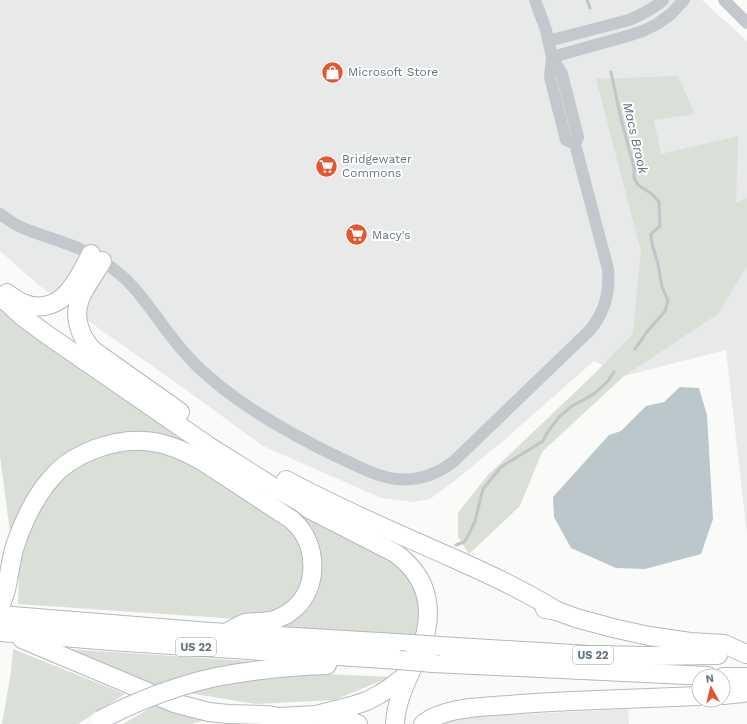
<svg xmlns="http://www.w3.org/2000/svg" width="747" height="724" font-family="'Work Sans',sans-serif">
  <rect width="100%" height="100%" fill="#fafaf8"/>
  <g fill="#e8e9e9">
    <path d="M0,0H702L747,41V535L726,350L624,376L594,361L503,441L457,479L430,499L414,502L381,498L263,446L182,387L108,335L41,287L0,251Z"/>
    <path d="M628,709L629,724H436L437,723L467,717Z"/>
  </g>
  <g fill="#dadfd7">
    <path d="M678,76L695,114L654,120L661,154L738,136L736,203L747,198V266L718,314L624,376L542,452L520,506L469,554L458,537V513L487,476L593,375L633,334L641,251L596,79Z"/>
    <path d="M0,300L199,447L88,445L12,533H10L0,456Z"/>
    <path d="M135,446L179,455L281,519L303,543L304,583L288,606L251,620L18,604L19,572L23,550L34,513L47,489L90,455Z"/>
    <path d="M267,491L401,561L422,592L417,635L398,634L396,636L273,627L288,619L319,556L265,494Z"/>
    <path d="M13,649L125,694L78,724H2L11,672Z"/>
    <path d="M66,649L278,663L154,688Z"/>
    <path d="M323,674L391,677L334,700L256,704L189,693L238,681Z"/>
    <path d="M154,706L208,719L192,724H123Z"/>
  </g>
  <path fill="#bbc7cb" d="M680,387L699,388L707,415L713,519L701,554L645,569L616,568L571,548L554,517L553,497L609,435L621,431L646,406L664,402Z"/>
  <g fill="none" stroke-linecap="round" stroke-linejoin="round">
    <g stroke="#bbc7cb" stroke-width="3">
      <path d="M587,0L590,8"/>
      <path d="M611,72L621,119L634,167V178L638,185L652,194L659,202L660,226L651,234L652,244L658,264L662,287L668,301L665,311L646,333L635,349"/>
      <path d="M456,545L464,542L469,534L475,521L483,489L501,467L543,441L547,433L559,417L572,406L585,399L595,393L608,381L614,372"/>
    </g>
    <defs>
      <g id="highway">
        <path d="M102,261C95,274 85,286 80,299C73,316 80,336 91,348C94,351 98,354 101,356L180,412"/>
        <path d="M7,293C12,297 18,301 23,303C37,310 56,306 66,294C77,283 84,268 91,254"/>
        <path d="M0,296L23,317L46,334L207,445L275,488L300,502L309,509L395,553C430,578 435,613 420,651C410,675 396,698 395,724"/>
        <path d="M286,480C341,510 399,534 457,560C491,575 525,591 557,611"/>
        <path d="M0,608C2,600 6,593 7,585C10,571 11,557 16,543C25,517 39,489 59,470C69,461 82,454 95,449C135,434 166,440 202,461L286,516C289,518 293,520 295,523C317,544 319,585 296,607C292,611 286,615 281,617C270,624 258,621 245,623C239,625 232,630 226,633"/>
        <path d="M545,609L557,611L576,618L613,628L649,636L690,642L724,644L746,654"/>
        <path d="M0,615L210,632L412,644"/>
        <path d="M0,632L111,641L399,660"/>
        <path d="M22,639L174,703L209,712L228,714L268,715L279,717"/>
        <path d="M440,646L589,655L648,656L718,655"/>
        <path d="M433,663L708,676"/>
        <path d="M216,677C253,670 290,666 327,665"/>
        <path d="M723,677H747"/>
        <path d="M723,695L743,693L747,691"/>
        <path d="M324,717L346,720L358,724"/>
        <path d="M269,719L279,717L316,715L355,705L367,701L380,694L391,687L410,672"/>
        <path d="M423,724C443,707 483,707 508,705C529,703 550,702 572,701C614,699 657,698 699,696"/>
      </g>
    </defs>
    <use href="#highway" stroke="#b4b9bd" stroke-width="20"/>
    <g stroke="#c3c8cc" stroke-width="12">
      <path d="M724,0L747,23"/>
      <path d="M548,41L629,20C641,15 653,9 663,0"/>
      <path d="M552,57L624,37L643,31L657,24L671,14L684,0"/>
      <path d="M552,57L550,77L566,140L575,144"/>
      <path d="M0,214C7,219 15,225 23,228C42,236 62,241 80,249C93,254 105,262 116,271C133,284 143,299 156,316C168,333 181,350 196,365C204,373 213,380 221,387C258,416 298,438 340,458C358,466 377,477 396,479C417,481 436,475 453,462L589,331C605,313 610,292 608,269L575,144L578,137L562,74L552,57L546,30L535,0"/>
    </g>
    <use href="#highway" stroke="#fff" stroke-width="18"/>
    <defs>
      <g id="highway-bridge">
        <path d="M412,644L440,646"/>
        <path d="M399,660L433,663"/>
        <path d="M100,720C137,701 175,686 216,677"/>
      </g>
    </defs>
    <use href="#highway-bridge" stroke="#b4b9bd" stroke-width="20" stroke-linecap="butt"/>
    <use href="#highway-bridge" stroke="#fff" stroke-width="18"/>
  </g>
  <defs>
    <symbol id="shop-disc" viewBox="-11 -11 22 22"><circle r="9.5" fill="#e4572e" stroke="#fff"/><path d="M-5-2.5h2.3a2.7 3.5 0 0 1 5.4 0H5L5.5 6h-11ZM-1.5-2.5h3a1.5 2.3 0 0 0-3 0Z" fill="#fff"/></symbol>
    <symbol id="supermarket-disc" viewBox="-11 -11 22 22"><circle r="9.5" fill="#e4572e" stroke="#fff"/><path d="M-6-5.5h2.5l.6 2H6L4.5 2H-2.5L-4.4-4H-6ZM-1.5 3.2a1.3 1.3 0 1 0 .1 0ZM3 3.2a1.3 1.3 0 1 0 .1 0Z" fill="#fff"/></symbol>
  </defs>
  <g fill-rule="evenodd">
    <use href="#shop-disc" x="320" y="60" width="25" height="25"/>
    <use href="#supermarket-disc" x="314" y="154" width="25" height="25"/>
    <use href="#supermarket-disc" x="344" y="222" width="25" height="25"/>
  </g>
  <g text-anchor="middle" stroke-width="4" stroke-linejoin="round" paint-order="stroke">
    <g fill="#fff" stroke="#939fa8" stroke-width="1">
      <rect x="176" y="638" width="40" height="18" rx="3"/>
      <rect x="573" y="646" width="40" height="18" rx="3"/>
    </g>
    <g font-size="11" font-weight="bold" fill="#657683">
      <text x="196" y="651">US 22</text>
      <text x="593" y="659">US 22</text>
    </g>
    <g font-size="12" fill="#657683" stroke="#fff" text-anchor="start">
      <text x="348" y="76">Microsoft Store</text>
      <text x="342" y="163">Bridgewater<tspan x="342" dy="14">Commons</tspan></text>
      <text x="372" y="239">Macy's</text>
    </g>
    <g font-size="13" font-style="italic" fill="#60757c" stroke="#fff">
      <text transform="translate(636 138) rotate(77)" y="5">Macs Brook</text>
    </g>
  </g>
  <g transform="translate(711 688) rotate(352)"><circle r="19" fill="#ffffff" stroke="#c1c8cd"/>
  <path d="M0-3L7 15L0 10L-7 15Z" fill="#e4572e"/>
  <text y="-6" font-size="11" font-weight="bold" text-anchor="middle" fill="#657683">N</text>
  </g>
</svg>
